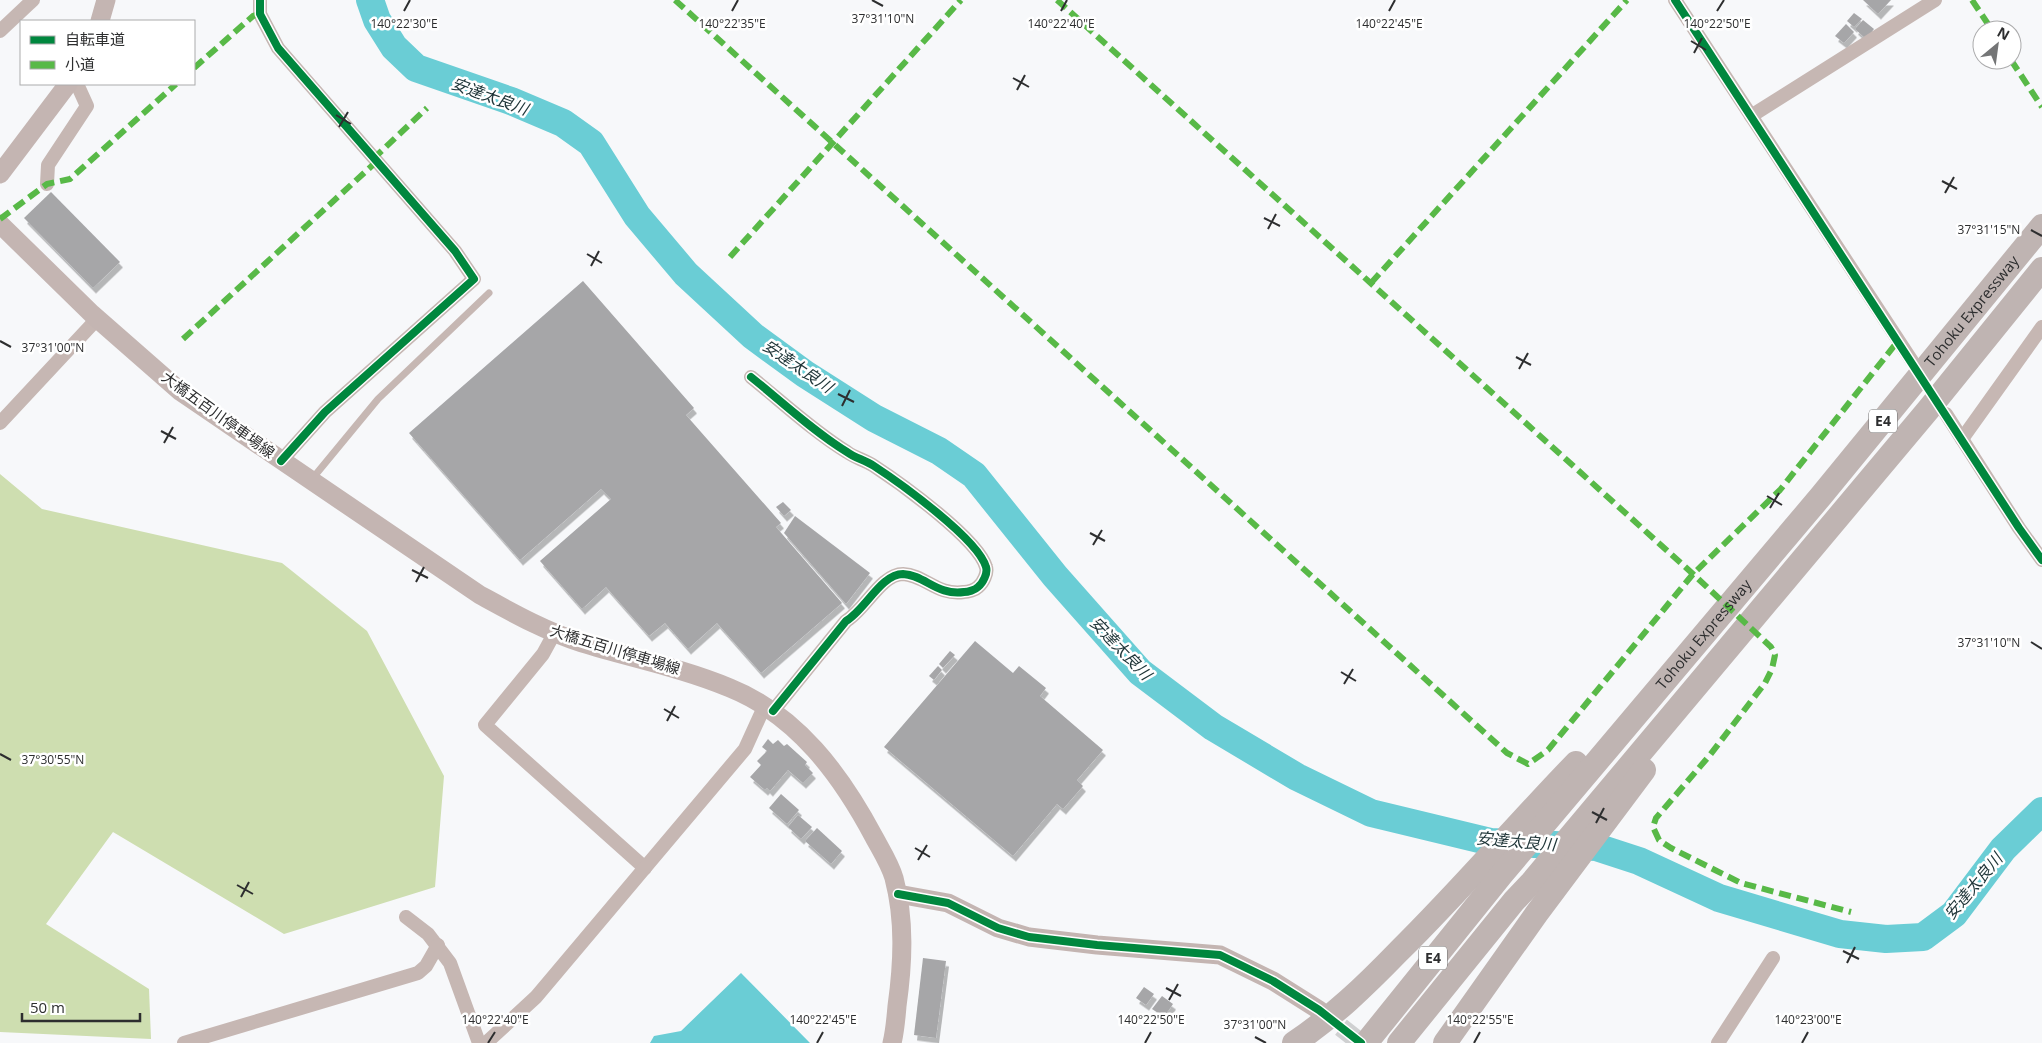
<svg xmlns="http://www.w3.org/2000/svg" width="2042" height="1043" font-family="'Open Sans','Noto Sans JP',sans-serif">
  <defs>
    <filter id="shadow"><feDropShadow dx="3" dy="5.5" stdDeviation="0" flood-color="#0004"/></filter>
  </defs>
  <rect width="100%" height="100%" fill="#f7f8fa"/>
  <path fill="#cedeb0" d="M0,474L42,509L282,563L367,631L444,776L435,887L284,934L113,832L46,924L149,989L151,1039L0,1032Z"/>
  <path fill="#6acdd5" d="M741,973L810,1043H650L654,1036L681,1031Z"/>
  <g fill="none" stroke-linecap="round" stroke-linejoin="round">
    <path stroke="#6acdd5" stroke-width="28" d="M370,0L377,20L394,47L416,68L511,101L563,123L591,143L637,216L686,274L753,336L805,374L874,418L939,451L974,475L1055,576L1140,672L1213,727L1297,777L1371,813L1491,842L1596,847L1639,861L1719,898L1840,934L1886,939L1923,937L1954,914L2003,849L2042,811"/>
  </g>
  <g fill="#a6a6a8" filter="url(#shadow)">
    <path d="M1863,0H1891L1878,14Z"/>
    <path d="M1854,13L1862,19L1854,27L1847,21Z"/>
    <path d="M1863,20L1874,29L1866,39L1855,29Z"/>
    <path d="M1846,24L1854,32L1844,43L1835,36Z"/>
    <path d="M51,192L120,262L93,288L24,218Z"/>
    <path d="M583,281L694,408L686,415L781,523L776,527L842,603L761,673L717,623L688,649L665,623L649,636L606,587L582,609L540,561L611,499L601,489L520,560L409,433Z"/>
    <path d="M783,502L791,510L784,516L776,507Z"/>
    <path d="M795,516L870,573L846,604L784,533Z"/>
    <path d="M975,641L1013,673L1019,666L1046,688L1040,696L1103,750L1077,780L1083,786L1063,809L1057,804L1013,856L884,747Z"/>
    <path d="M950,651L955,655L943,668L939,664Z"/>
    <path d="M938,666L942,670L934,680L929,676Z"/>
    <path d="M768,739L773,744L778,740L784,746L787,744L807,762L805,765L813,773L803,783L788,770L770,791L767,788L765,790L750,777L761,765L757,761L767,751L762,747Z"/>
    <path d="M781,794L799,810L787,824L769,808Z"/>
    <path d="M798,815L812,827L801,839L788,827Z"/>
    <path d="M817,828L842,851L831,864L805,841Z"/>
    <path d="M923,958L946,961L936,1038L914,1035Z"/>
    <path d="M1144,987L1154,994L1146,1005L1136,998Z"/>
    <path d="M1162,996L1173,1004L1164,1017L1152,1009Z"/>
  </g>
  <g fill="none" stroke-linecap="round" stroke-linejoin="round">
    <path stroke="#cfd0d1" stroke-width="19" stroke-dasharray="19 9" stroke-linecap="butt" d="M1319,1010L1361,1043"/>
    <path stroke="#c6b7b3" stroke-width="7" d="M312,479L378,399L489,293"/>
    <g stroke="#c6b7b3" stroke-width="14">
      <path d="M260,0V14L278,48L455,251L474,279L325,412L281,461"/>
      <path d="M1675,0L1912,361"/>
      <path d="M0,31L33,0"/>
      <path d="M1751,116L1935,0"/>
      <path d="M47,184L48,165L87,106L77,84"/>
      <path d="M751,377C781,401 814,432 847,452C855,458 865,460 874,466C900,483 978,539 986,567C988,573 983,583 978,587C975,590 968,592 964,592C937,596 925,575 903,574C881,574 865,610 846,621L773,711"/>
      <path d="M1946,414L2019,528L2042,560"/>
      <path d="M0,423L97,319"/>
      <path d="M1962,439L2042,327"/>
      <path d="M555,632L543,654L485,725L645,868"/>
      <path d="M406,917L428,934L450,963L479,1043"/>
      <path d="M184,1043L418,973L426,966L438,945"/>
      <path d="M486,1043L536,997L745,749L765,705"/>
      <path d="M1718,1043L1773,958"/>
    </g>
    <g stroke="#c4b5b2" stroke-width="19">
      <path d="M100,21L106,0"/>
      <path d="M0,174L68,84"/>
      <path d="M0,224L92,314L181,392L480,595C513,613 545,631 582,643C631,658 682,668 730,688C797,715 841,775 874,837C881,850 890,864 894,878C905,920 903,963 897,1006C896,1018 895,1031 892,1043"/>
      <path d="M898,894L948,903L998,928L1029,937L1097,945L1220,955L1273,981L1319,1010"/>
    </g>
    <g stroke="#bfb4b2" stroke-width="24">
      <path d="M1294,1043C1333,1017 1366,985 1399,951C1460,891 1516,825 1576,763"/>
      <path id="s1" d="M1366,1043L1502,874L1821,496L2042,226"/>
      <path d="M1399,1043L1514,901L1532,882L1928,410L2042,269"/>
      <path d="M1445,1043L1537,913L1644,770"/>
    </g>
    <g stroke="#58b947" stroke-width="6" stroke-dasharray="12 6" stroke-linecap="butt">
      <path d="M675,0L1507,753L1528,764L1548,750L1693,574L1780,490L1898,341"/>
      <path d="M1057,0L1693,574L1771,647L1775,655L1772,669L1765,683L1710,755L1656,818L1653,827L1659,840L1671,848L1741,883L1851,912"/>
      <path d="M1972,0L1992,30"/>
      <path d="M2011,60L2042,107"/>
      <path d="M194,68L253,16L260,14"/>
      <path d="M373,159L427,108"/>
      <path d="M0,219L47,184L70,179L176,84"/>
      <path d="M730,257L961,0"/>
      <path d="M1371,283L1627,0"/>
      <path d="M183,339L376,162"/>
    </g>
    <defs>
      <g id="cycleway">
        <path d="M260,0V14L278,48L455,251L474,279L325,412L281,461"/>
        <path d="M1675,0L2019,528L2042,560"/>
        <path d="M751,377C781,401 814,432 847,452C855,458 865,460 874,466C900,483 978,539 986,567C988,573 983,583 978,587C975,590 968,592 964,592C937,596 925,575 903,574C881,574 865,610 846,621L773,711"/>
        <path d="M898,894L948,903L998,928L1029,937L1097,945L1220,955L1273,981L1319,1010L1361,1043"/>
      </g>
    </defs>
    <use href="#cycleway" stroke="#fff" stroke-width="11"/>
    <use href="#cycleway" stroke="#00873e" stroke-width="8"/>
  </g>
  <path fill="none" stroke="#2d2e2f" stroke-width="2" d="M872,0L883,6M404,11L410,0M732,11L738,0M1061,11L1067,0M1389,11L1395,0M1717,11L1724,0M1691,41L1706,50M1694,53L1702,38M1013,78L1029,87M1017,90L1025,75M336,115L351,124M339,127L348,112M1942,181L1957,189M1945,193L1954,177M1264,218L1280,226M1268,229L1276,214M2031,230L2042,236M587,254L602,263M591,266L599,251M0,341L11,347M1516,357L1531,365M1519,369L1528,353M838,394L854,402M842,406L850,390M161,431L176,439M164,443L173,427M1767,496L1782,505M1770,508L1779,493M1090,533L1105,541M1093,545L1102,530M412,570L428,578M416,582L424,567M2031,642L2042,649M1341,672L1356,681M1344,684L1353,669M664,709L679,718M667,721L675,706M0,754L11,760M1592,812L1607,820M1596,823L1604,808M915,848L930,857M918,860L927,845M237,885L253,894M241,897L249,882M1843,951L1859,959M1847,963L1855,947M1166,988L1181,996M1169,1000L1178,984M1255,1037L1266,1043M488,1043L495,1032M817,1043L823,1032M1145,1043L1151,1032M1474,1043L1480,1032M1802,1043L1808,1032"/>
  <g text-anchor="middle" stroke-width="5" stroke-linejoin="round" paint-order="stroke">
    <g fill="#fff" stroke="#6c6d6d" stroke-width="1">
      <rect x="1869" y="409.5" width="28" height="23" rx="4"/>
      <rect x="1419" y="946.5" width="28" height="23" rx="4"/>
    </g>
    <g font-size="14" font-weight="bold" fill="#2d2e2f">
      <text x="1883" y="426">E4</text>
      <text x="1433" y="963">E4</text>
    </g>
    <g font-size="15" fill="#2d2e2f" stroke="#fff">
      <text dy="5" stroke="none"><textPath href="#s1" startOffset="950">Tohoku Expressway</textPath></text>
      <text transform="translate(218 415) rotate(36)" y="5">大橋五百川停車場線</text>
      <text dy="5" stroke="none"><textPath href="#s1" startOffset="530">Tohoku Expressway</textPath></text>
      <text transform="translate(615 650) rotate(17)" y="5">大橋五百川停車場線</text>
    </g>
    <g font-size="16" font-style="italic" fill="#203639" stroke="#fff">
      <text transform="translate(490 96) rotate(20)" y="6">安達太良川</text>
      <text transform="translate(798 366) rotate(34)" y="6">安達太良川</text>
      <text transform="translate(1121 648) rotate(46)" y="6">安達太良川</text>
      <text transform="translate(1516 841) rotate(5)" y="6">安達太良川</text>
      <text transform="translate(1973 886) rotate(-50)" y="6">安達太良川</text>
    </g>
  </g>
  <g font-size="12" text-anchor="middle" fill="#2d2e2f" stroke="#fff" stroke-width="5" stroke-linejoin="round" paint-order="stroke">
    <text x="883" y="23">37°31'10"N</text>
    <text x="404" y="28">140°22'30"E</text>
    <text x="732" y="28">140°22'35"E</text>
    <text x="1061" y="28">140°22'40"E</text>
    <text x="1389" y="28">140°22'45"E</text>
    <text x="1717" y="28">140°22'50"E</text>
    <text x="1989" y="234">37°31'15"N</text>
    <text x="53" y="352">37°31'00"N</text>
    <text x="1989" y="647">37°31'10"N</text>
    <text x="53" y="764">37°30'55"N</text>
    <text x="495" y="1024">140°22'40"E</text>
    <text x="823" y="1024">140°22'45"E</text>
    <text x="1151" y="1024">140°22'50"E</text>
    <text x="1480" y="1024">140°22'55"E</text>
    <text x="1808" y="1024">140°23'00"E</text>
    <text x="1255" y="1029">37°31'00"N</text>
  </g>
  <rect x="20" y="20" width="175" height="65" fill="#ffffff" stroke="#ababac"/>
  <rect x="30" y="36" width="25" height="8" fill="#00873e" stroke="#ababac"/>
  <text x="65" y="45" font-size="15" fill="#2d2e2f">自転車道</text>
  <rect x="30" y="61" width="25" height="8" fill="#58b947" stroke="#ababac"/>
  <text x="65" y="70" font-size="15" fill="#2d2e2f">小道</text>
  <g transform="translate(1997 45) rotate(29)"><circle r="24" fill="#ffffff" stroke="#ababac"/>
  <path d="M0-4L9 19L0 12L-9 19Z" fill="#747576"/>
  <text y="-8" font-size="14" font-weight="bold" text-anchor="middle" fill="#2d2e2f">N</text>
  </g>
  <path d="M22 1013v8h118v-8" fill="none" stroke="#2d2e2f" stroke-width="2.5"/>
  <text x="30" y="1013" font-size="15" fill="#2d2e2f" stroke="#ffffff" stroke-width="4" paint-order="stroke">50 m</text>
</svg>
